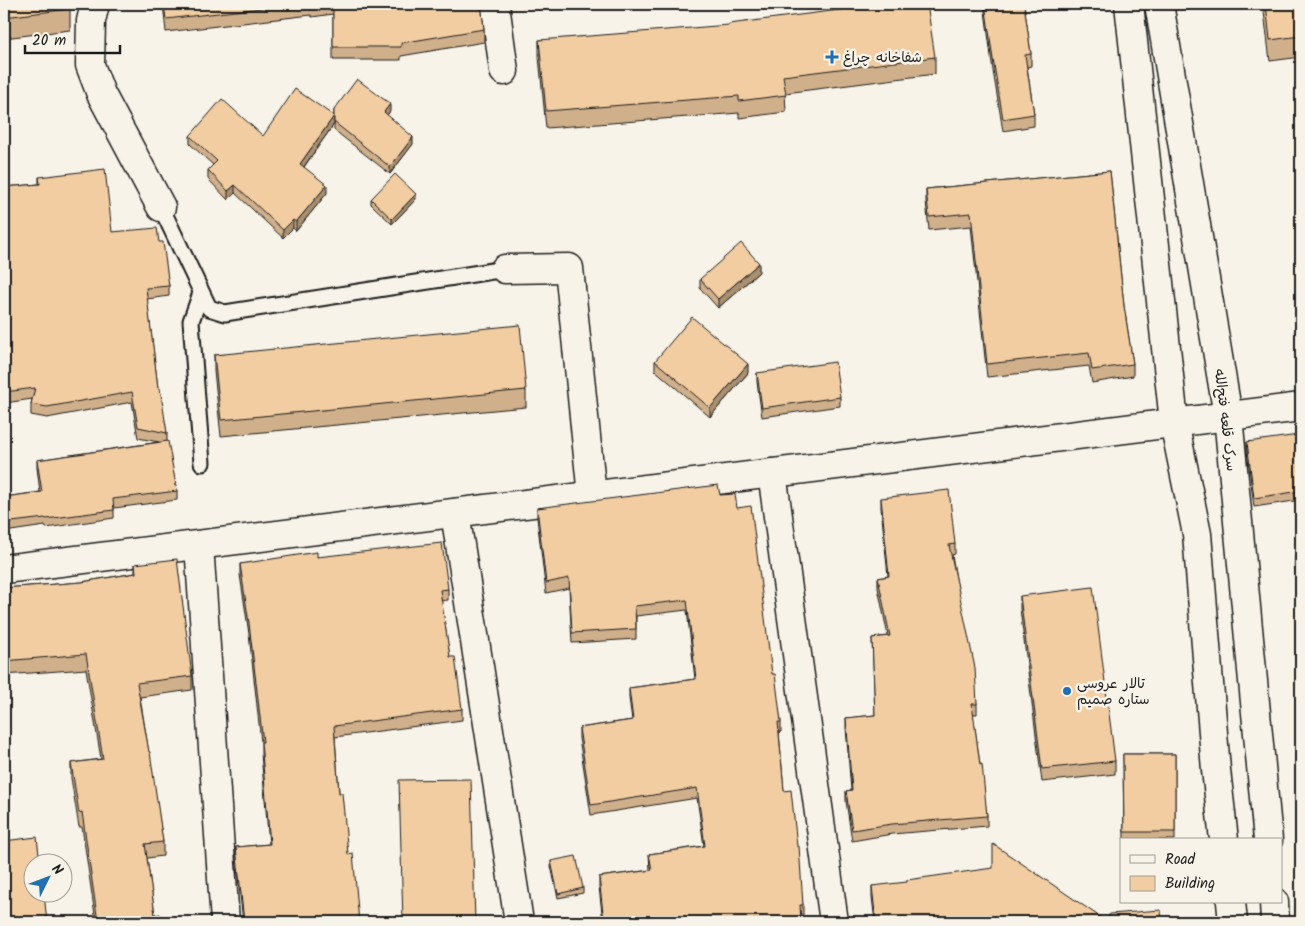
<svg xmlns="http://www.w3.org/2000/svg" width="1305" height="926" font-family="Kalam,'Playpen Sans Arabic',sans-serif">
  <rect width="100%" height="100%" fill="#f7f3e8"/>
  <filter id="ink" filterUnits="userSpaceOnUse"><feTurbulence type="fractalNoise" baseFrequency=".02" numOctaves="2"/><feDisplacementMap in="SourceGraphic" scale="10" xChannelSelector="R" yChannelSelector="G"/><feConvolveMatrix kernelMatrix="1 2 1 2 8 2 1 2 1" color-interpolation-filters="sRGB"/></filter>
  <g filter="url(#ink)">
    <g fill="none" stroke-linecap="round" stroke-linejoin="round">
      <defs>
        <g id="service">
          <path d="M161,207L209,308L225,313L505,269"/>
          <path d="M201,293L191,321L202,463"/>
        </g>
        <g id="minor">
          <path d="M95,4L91,21L90,65L101,94L161,207"/>
          <path d="M495,4L504,71"/>
          <path d="M505,269L569,268L592,496"/>
          <path d="M772,473L834,922"/>
          <path d="M455,513L519,922"/>
          <path d="M199,545L225,922"/>
          <path d="M4,569L1301,407"/>
        </g>
        <g id="secondary">
          <path d="M1129,4L1174,422L1197,534L1216,770L1224,840"/>
          <path d="M1159,4L1228,416L1268,840"/>
          <path d="M1231,902L1233,922"/>
          <path d="M1274,902L1275,922"/>
        </g>
      </defs>
      <use href="#service" stroke="#1c1c1c" stroke-width="19"/>
      <use href="#minor" stroke="#1c1c1c" stroke-width="31"/>
      <use href="#secondary" stroke="#1c1c1c" stroke-width="31"/>
      <use href="#service" stroke="#f7f3e8" stroke-width="15"/>
      <use href="#minor" stroke="#f7f3e8" stroke-width="28"/>
      <use href="#secondary" stroke="#f7f3e8" stroke-width="28"/>
    </g>
    <g fill="#d0b08b" stroke="#1c1c1c">
      <path d="M4,4L70,9V30L4,38Z"/>
      <path d="M163,4H481L484,29V42L401,56V60H333V14L312,17L311,15L166,32Z"/>
      <path d="M984,4H1024L1031,54V66L1027,67L1034,114V126L1003,131L993,71Z"/>
      <path d="M1263,4H1301V57L1270,61Z"/>
      <path d="M539,40L935,57V74L785,93L786,112L739,118V113L546,128L539,57Z"/>
      <path d="M334,110L390,111L387,115L413,144L390,174L334,130Z"/>
      <path d="M334,124L304,167L327,193L296,231L293,228L283,238L235,193L228,200L208,179V170L213,165L190,144V136H263Z"/>
      <path d="M1110,171L1124,306L1133,364V376L1092,383L1089,366L987,377L971,226L929,230L926,201V189Z"/>
      <path d="M39,177L112,232L159,242L169,286V296L147,299L158,388L167,433V441L177,491V500L114,508V518L46,528L45,526L4,532V497L40,492L37,468V460L159,442L138,438L132,402L47,418L31,415V404L32,399L5,403L4,398V187L39,184Z"/>
      <path d="M371,199H416L392,224L371,204Z"/>
      <path d="M759,272L718,308L700,288V279Z"/>
      <path d="M214,355L526,390V407L221,436L214,371Z"/>
      <path d="M655,361L748,373L710,417L655,370Z"/>
      <path d="M757,373L840,397V406L762,417L757,382Z"/>
      <path d="M1247,442L1301,452V500L1254,507L1247,451Z"/>
      <path d="M720,495L737,508L772,674L781,722V732H779L784,791L803,905V915H800L801,922H603L599,887V877L650,870L649,854L704,846L697,798L591,815L579,738V728L632,720L629,698V688L695,679L687,610L636,616V639L572,643L569,588L546,593L537,518V508Z"/>
      <path d="M881,498L955,544V554L952,555L977,704V714H973L987,816V826L892,834L852,841L846,801V791L851,790L846,728V718L875,715L872,638L888,636L878,588V578L888,576L881,508Z"/>
      <path d="M1301,555V616V602L1295,567V556Z"/>
      <path d="M317,557L448,589V600L441,601L450,657L462,709V720L335,737L339,793L348,854L359,922H243L236,858V847L269,844L261,754V742L249,634L240,575V564Z"/>
      <path d="M135,564L192,676V690L140,697L163,842V856L147,858L155,915L162,922H96L82,827H79L71,778V763L101,759L86,669L4,675V588L82,582L135,573Z"/>
      <path d="M1020,596L1115,761V774L1042,782L1020,609Z"/>
      <path d="M1123,754H1175V840H1124Z"/>
      <path d="M551,861L583,888V893L558,898L551,866Z"/>
      <path d="M872,886L1106,921L1162,922H875L872,897Z"/>
    </g>
    <g fill="#a99071" stroke="#1c1c1c">
      <path d="M390,104V111L384,120V112Z"/>
      <path d="M334,116V124L300,172V164Z"/>
      <path d="M413,137V144L390,174V167Z"/>
      <path d="M235,185V193L228,200V191Z"/>
      <path d="M327,185V193L296,231V222Z"/>
      <path d="M416,194V199L392,224V219Z"/>
      <path d="M293,220V228L283,238V230Z"/>
      <path d="M759,263V272L718,308V299Z"/>
      <path d="M748,364V373L710,417V408Z"/>
    </g>
    <g fill="#f2cda2" stroke="#1c1c1c">
      <path d="M4,4H70V9L4,17Z"/>
      <path d="M164,4H296L166,19Z"/>
      <path d="M333,4H481L484,29L401,43V47H333Z"/>
      <path d="M886,4H927L935,57L783,76L786,95L739,101V96L546,111L539,40L729,25V24Z"/>
      <path d="M985,4H1024L1031,54L1025,55L1034,114L1003,119L993,59Z"/>
      <path d="M1266,4H1301V36L1270,40Z"/>
      <path d="M357,79L390,104L384,112L413,137L390,167L334,122V110Z"/>
      <path d="M295,89L334,116L300,164L327,185L296,222L293,220L283,230L235,185L228,191L208,170L217,161L190,136L222,99L263,136Z"/>
      <path d="M105,169L112,232L157,228L159,242H163L169,286L146,288L158,388H160L167,433L138,427L132,392L47,407L31,404L35,388L5,392L4,387V187L40,184L39,177Z"/>
      <path d="M1110,171L1124,306L1133,364L1092,370L1089,353L987,364L971,213L929,217L926,189Z"/>
      <path d="M395,174L416,194L392,219L371,199Z"/>
      <path d="M741,243L759,263L718,299L700,279Z"/>
      <path d="M692,317L748,364L710,408L655,361Z"/>
      <path d="M520,325L526,390L221,420L214,355Z"/>
      <path d="M835,362L840,397L762,408L757,373Z"/>
      <path d="M1299,435L1301,452V491L1254,498L1247,442Z"/>
      <path d="M168,441L177,491L113,499L114,510L46,519L45,518L4,523V497L42,492L37,460Z"/>
      <path d="M718,485L720,495L735,494L737,508L751,506L772,674H775L781,722H778L784,791L791,790L797,846H799L803,905H800L801,922H604L599,877L652,870L649,854L705,846L697,788L591,805L579,728L633,720L629,688L696,679L687,600L635,606L636,629L572,633L569,578L546,583L537,508Z"/>
      <path d="M949,490L955,544L949,545L975,668L977,704H972L980,765L982,764L987,816L892,824L852,830L846,791L852,790L846,718L875,715L872,638L890,636L878,578L889,576L881,498Z"/>
      <path d="M442,543L448,589L440,590L450,657H455L462,709L334,726L339,793H342L348,854L353,853L359,922H244L236,847L270,844L261,742H263L249,623L240,564L317,552V557Z"/>
      <path d="M1301,555V594L1295,556Z"/>
      <path d="M177,559L192,676L137,683L149,752H150L163,842L145,844L155,915L160,914L162,922H98L82,812L79,813L71,763L103,759L86,654L4,661V588L82,582L136,573L135,564Z"/>
      <path d="M1093,587L1115,761L1042,769L1020,596Z"/>
      <path d="M1123,754H1175V832H1124Z"/>
      <path d="M471,779L475,922H403L399,780Z"/>
      <path d="M37,837L40,864H32V894H44L47,922H4V841Z"/>
      <path d="M993,844L1106,921L1110,914L1161,910L1162,922H876L872,886L907,882V880L993,868Z"/>
      <path d="M576,856L583,888L558,894L551,861Z"/>
    </g>
  </g>
  <g fill="#1f6fb2" stroke="#f7f3e8" stroke-width="2">
    <path d="M829.5 49.5h5v5h5v5h-5v5h-5v-5h-5v-5h5z"/>
    <circle cx="1067" cy="691" r="5"/>
  </g>
  <g text-anchor="middle" stroke-width="5" stroke-linejoin="round" paint-order="stroke">
    <g font-size="14" fill="#1c1c1c" stroke="#f7f3e8" text-anchor="start">
      <text x="843" y="62">شفاخانه چراغ</text>
      <text x="1077" y="688">تالار عروسی<tspan x="1077" dy="16">ستاره صمیم</tspan></text>
    </g>
    <g font-size="14" fill="#1c1c1c" stroke="#f7f3e8">
      <text transform="translate(1226 420) rotate(83)" y="5">سرک قلعه فتح‌الله</text>
    </g>
  </g>
  <rect width="1305" height="926" fill="none" stroke="#f7f3e8" stroke-width="20"/>
  <rect x="10" y="10" width="1285" height="906" fill="none" stroke="#1c1c1c" stroke-width="2" filter="url(#ink)"/>
  <rect x="1120" y="838" width="162" height="65" fill="#f7f3e8" stroke="#9f9d96"/>
  <rect x="1130" y="855" width="25" height="8" fill="#f7f3e8" stroke="#9f9d96"/>
  <text x="1165" y="864" font-size="15" fill="#1c1c1c">Road</text>
  <rect x="1130" y="876" width="25" height="15" fill="#f2cda2" stroke="#9f9d96"/>
  <text x="1165" y="888" font-size="15" fill="#1c1c1c">Building</text>
  <g transform="translate(48 878) rotate(48)"><circle r="24" fill="#f7f3e8" stroke="#9f9d96"/>
  <path d="M0-4L9 19L0 12L-9 19Z" fill="#1f6fb2"/>
  <text y="-8" font-size="14" font-weight="bold" text-anchor="middle" fill="#1c1c1c">N</text>
  </g>
  <path d="M25 45v8h95v-8" fill="none" stroke="#1c1c1c" stroke-width="2.5"/>
  <text x="32" y="45" font-size="15" fill="#1c1c1c" stroke="#f7f3e8" stroke-width="4" paint-order="stroke">20 m</text>
</svg>
